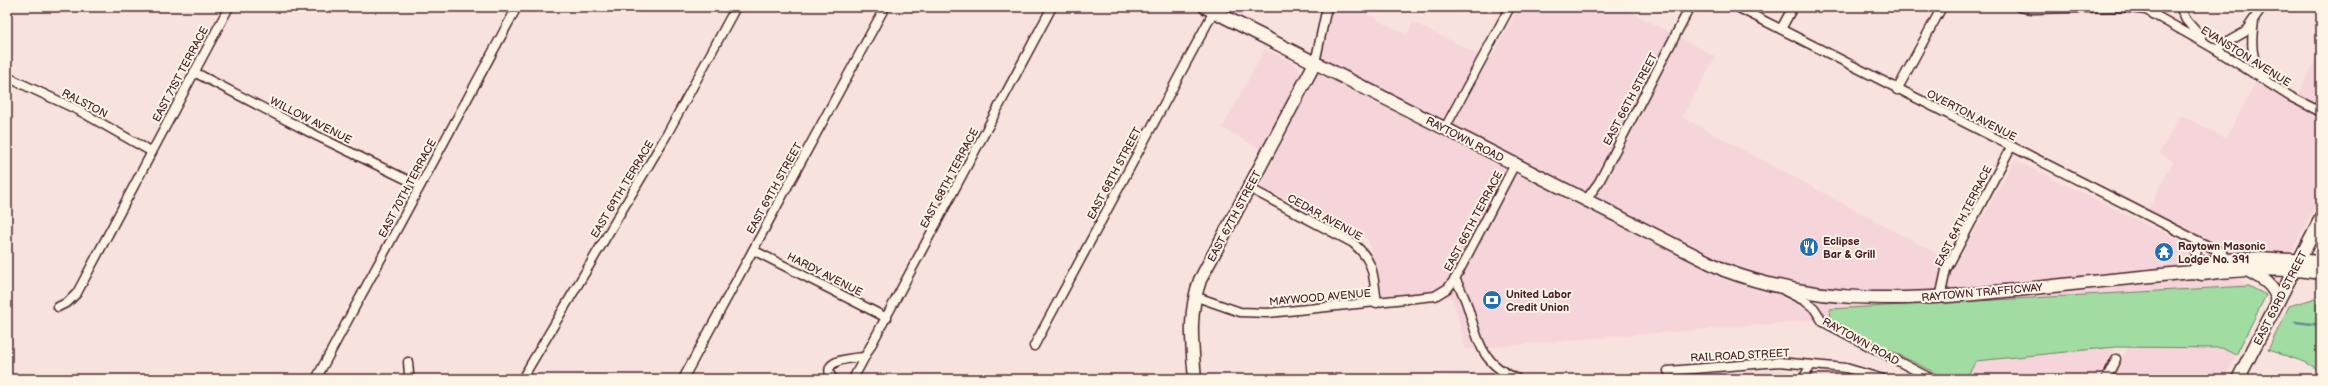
<svg xmlns="http://www.w3.org/2000/svg" width="2328" height="386" font-family="'Balsamiq Sans',sans-serif">
  <rect width="100%" height="100%" fill="#f8e2de"/>
  <filter id="ink" filterUnits="userSpaceOnUse"><feTurbulence type="fractalNoise" baseFrequency=".025" numOctaves="2"/><feDisplacementMap in="SourceGraphic" scale="8" xChannelSelector="R" yChannelSelector="G"/><feConvolveMatrix kernelMatrix="1 2 1 2 8 2 1 2 1" color-interpolation-filters="sRGB"/></filter>
  <g filter="url(#ink)">
    <g fill="#f5d5d9">
      <path d="M1331,7H1354L1407,35L1413,22L1490,60L1519,7H1622L1716,57L1682,117L1956,264L2015,160L2189,245L2249,286L1831,309L1829,319L1466,349L1453,299L1436,291L1382,295L1368,239L1260,187L1312,81L1323,51Z"/>
      <path d="M1265,49L1295,64L1299,70L1300,76L1264,151L1222,128Z"/>
      <path d="M2321,49V108L2298,95Z"/>
      <path d="M2257,80L2321,117V195L2292,251L2231,255L2147,212L2173,161L2159,153L2181,115L2226,138Z"/>
      <path d="M2115,347L2099,379H1966L1976,361Z"/>
      <path d="M2128,347L2223,348L2236,355L2224,379H2112Z"/>
      <path d="M1781,370L1798,374L1839,373L1864,379H1613Z"/>
      <path d="M1492,372L1497,379H1410Z"/>
    </g>
    <g fill="#a1dca2" stroke="#767e66">
      <path d="M2249,286L2266,295L2236,355L2222,348L2115,347L1976,361L1966,379H1947L1829,319L1830,309Z"/>
      <path d="M2313,299L2321,300V371L2305,362L2268,350L2289,306Z"/>
    </g>
    <g fill="none" stroke-linecap="round" stroke-linejoin="round">
      <path stroke="#6a8994" stroke-width="2.5" d="M2295,322L2321,325"/>
      <defs>
        <g id="street">
          <path d="M1737,7L2198,241L2221,252L2228,260"/>
          <path d="M2019,7L2032,9L2121,7L2146,10L2215,49L2291,97L2321,112"/>
          <path d="M2180,7L2186,20L2201,37"/>
          <path d="M2254,21C2251,41 2250,62 2265,78"/>
          <path d="M1781,29L1793,7"/>
          <path d="M2213,47L2215,49L2245,32L2262,7"/>
          <path d="M1315,63L1327,7"/>
          <path d="M194,72L317,136L420,186"/>
          <path d="M7,77L78,110L152,152"/>
          <path d="M1897,90L1942,7"/>
          <path d="M1445,128L1510,7"/>
          <path d="M1249,188L1353,243C1375,262 1373,275 1377,303"/>
          <path d="M1586,200L1599,182L1690,7"/>
          <path d="M753,250L887,318"/>
          <path d="M2194,271L2198,241"/>
          <path d="M1455,279C1480,318 1467,359 1518,379"/>
          <path d="M1785,291L1805,301L1814,308L1823,322L1932,379"/>
          <path d="M1194,296L1240,312L1268,313L1435,296L1448,288L1455,279L1515,164"/>
          <path d="M1940,298L1946,270L2011,147"/>
          <path d="M58,307L68,302L77,293L229,7"/>
          <path d="M1034,346L1214,11"/>
          <path d="M1668,371L1779,362L1846,368L1883,379"/>
          <path d="M316,379L517,7"/>
          <path d="M408,379L409,374L408,362"/>
          <path d="M522,379L666,136L736,7"/>
          <path d="M683,379L885,7"/>
          <path d="M833,379C818,360 852,358 863,357"/>
          <path d="M853,379L1052,7"/>
          <path d="M1803,379L1811,365"/>
          <path d="M2106,379L2116,359"/>
        </g>
        <g id="secondary">
          <path d="M1205,7L1724,270C1825,308 1921,300 2025,289C2081,283 2137,277 2193,272L2202,274C2242,269 2281,267 2321,273"/>
          <path d="M2247,270C2262,278 2274,284 2278,301"/>
          <path d="M2193,272L2202,263L2228,260L2260,258L2321,262"/>
          <path d="M1195,379C1192,343 1188,315 1200,280L1315,63"/>
          <path d="M2238,379L2321,218"/>
        </g>
      </defs>
      <use href="#street" stroke="#4a1f2b" stroke-width="11"/>
      <use href="#secondary" stroke="#4a1f2b" stroke-width="15"/>
      <use href="#street" stroke="#fcf5e5" stroke-width="8"/>
      <use href="#secondary" stroke="#fcf5e5" stroke-width="12"/>
    </g>
  </g>
  <defs>
    <symbol id="restaurant-disc" viewBox="-11 -11 22 22"><circle r="9.5" fill="#1f6fb2" stroke="#fcf5e5"/><path d="M-5-6h1v4h1v-4h1v4h1v-4h1v5L-1.5 .5V6h-2V.5L-5-1ZM5-6V6H3V1.5H1.5Q1.5-4 5-6Z" fill="#fff"/></symbol>
    <symbol id="temple-disc" viewBox="-11 -11 22 22"><circle r="9.5" fill="#1f6fb2" stroke="#fcf5e5"/><path d="M0-6L5-2H3V0L6.5 2.5H4V6H1.5V3h-3V6H-4V2.5H-6.5L-3 0V-2H-5Z" fill="#fff"/></symbol>
    <symbol id="bank-disc" viewBox="-11 -11 22 22"><circle r="9.5" fill="#1f6fb2" stroke="#fcf5e5"/><path d="M-6-4H6V4H-6ZM0-2.3a2.3 2.3 0 1 0 0 4.6a2.3 2.3 0 1 0 0-4.6Z" fill="#fff"/></symbol>
  </defs>
  <g fill-rule="evenodd">
    <use href="#restaurant-disc" x="1798" y="236" width="22" height="22"/>
    <use href="#temple-disc" x="2153" y="241" width="22" height="22"/>
    <use href="#bank-disc" x="1481" y="289" width="22" height="22"/>
  </g>
  <g text-anchor="middle" stroke-width="4" stroke-linejoin="round" paint-order="stroke">
    <g font-size="11" fill="#4a1f2b" stroke="#fcf5e5">
      <text transform="translate(2246 56) rotate(32)" y="4">EVANSTON AVENUE</text>
      <text transform="translate(180 74) rotate(-62)" y="4">EAST 71ST TERRACE</text>
      <text transform="translate(1630 99) rotate(-62)" y="4">EAST 66TH STREET</text>
      <text transform="translate(85 103) rotate(27)" y="4">RALSTON</text>
      <text transform="translate(1972 115) rotate(27)" y="4">OVERTON AVENUE</text>
      <text transform="translate(311 120) rotate(27)" y="4">WILLOW AVENUE</text>
      <text transform="translate(1465 139) rotate(27)" y="4">RAYTOWN ROAD</text>
      <text transform="translate(1114 173) rotate(-62)" y="4">EAST 68TH STREET</text>
      <text transform="translate(949 178) rotate(-62)" y="4">EAST 68TH TERRACE</text>
      <text transform="translate(407 188) rotate(-62)" y="4">EAST 70TH TERRACE</text>
      <text transform="translate(774 188) rotate(-61)" y="4">EAST 69TH STREET</text>
      <text transform="translate(622 189) rotate(-59)" y="4">EAST 69TH TERRACE</text>
      <text transform="translate(1234 216) rotate(-62)" y="4">EAST 67TH STREET</text>
      <text transform="translate(1963 216) rotate(-63)" y="4">EAST 64TH TERRACE</text>
      <text transform="translate(1325 217) rotate(29)" y="4">CEDAR AVENUE</text>
      <text transform="translate(1473 221) rotate(-62)" y="4">EAST 66TH TERRACE</text>
      <text transform="translate(825 274) rotate(27)" y="4">HARDY AVENUE</text>
      <text transform="translate(1982 292) rotate(-5)" y="4">RAYTOWN TRAFFICWAY</text>
      <text transform="translate(1320 297) rotate(-5)" y="4">MAYWOOD AVENUE</text>
      <text transform="translate(2280 298) rotate(-63)" y="4">EAST 63RD STREET</text>
      <text transform="translate(1861 341) rotate(29)" y="4">RAYTOWN ROAD</text>
      <text transform="translate(1740 355) rotate(-3)" y="4">RAILROAD STREET</text>
    </g>
    <g font-size="11" font-weight="bold" fill="#4a1f2b" stroke="#fcf5e5" text-anchor="start">
      <text x="1823" y="245">Eclipse<tspan x="1823" dy="13">Bar &amp; Grill</tspan></text>
      <text x="2178" y="250">Raytown Masonic<tspan x="2178" dy="13">Lodge No. 391</tspan></text>
      <text x="1506" y="298">United Labor<tspan x="1506" dy="13">Credit Union</tspan></text>
    </g>
  </g>
  <rect width="2328" height="386" fill="none" stroke="#fcf5e5" stroke-width="24"/>
  <rect x="12" y="12" width="2304" height="362" fill="none" stroke="#4a1f2b" stroke-width="1.5" filter="url(#ink)"/>
</svg>
